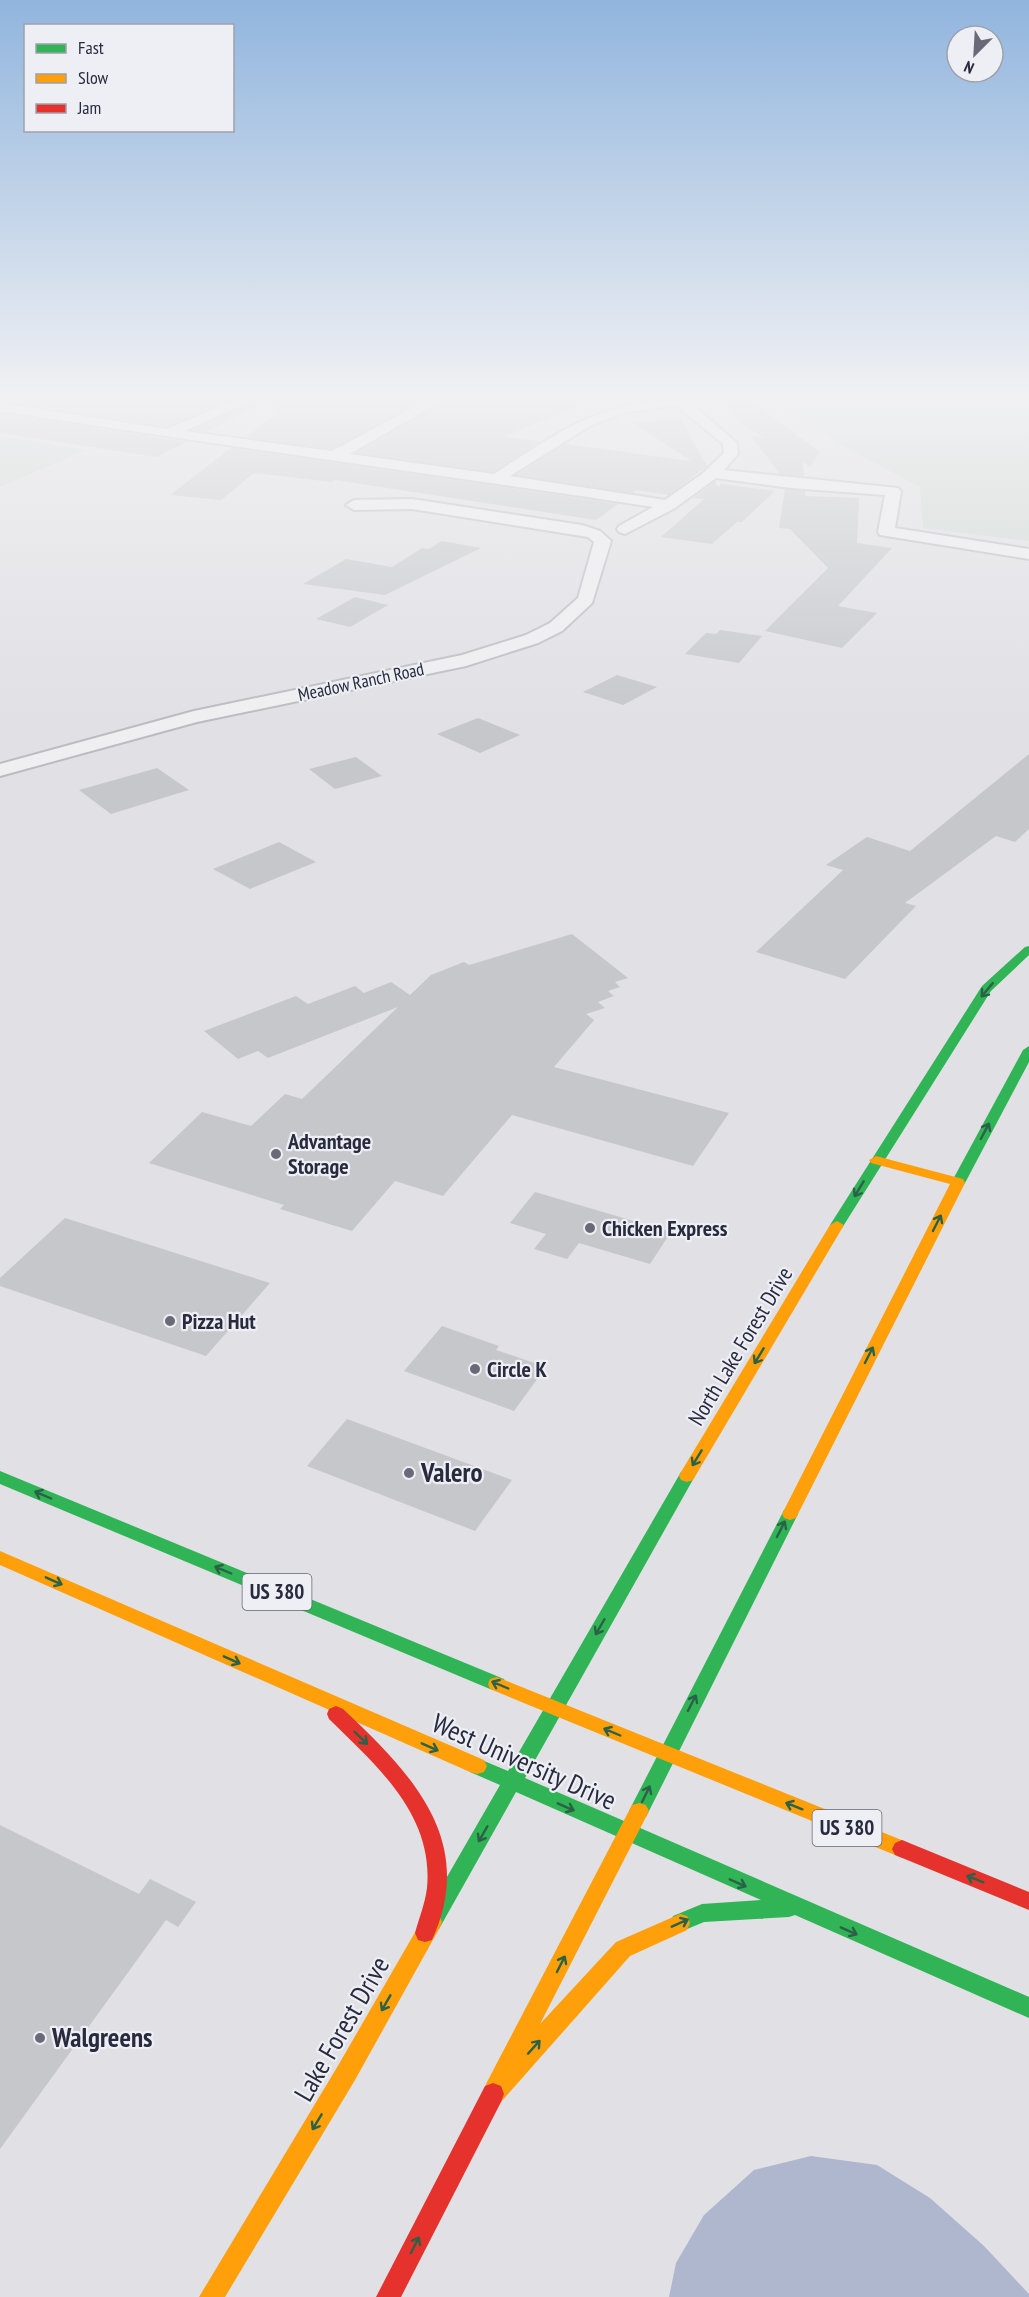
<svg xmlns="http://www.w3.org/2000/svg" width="1029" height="2297" font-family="'PT Sans Narrow',sans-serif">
  <rect width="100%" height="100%" fill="#e0e0e5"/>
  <g fill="#ced7d0">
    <path d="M775,400H1029V541L923,528L920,487L841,445Z"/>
    <path d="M0,436L86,450L0,487Z"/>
  </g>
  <path fill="#afb7cf" d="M811,2156L877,2165L930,2198L984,2246L1029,2294V2297H669L676,2263L704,2215L754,2170Z"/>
  <g fill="#c6c7cb">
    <path d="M0,400H230L167,427Z"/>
    <path d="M255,400H268L206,432L193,430Z"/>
    <path d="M269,400H423L332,449L246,437L277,413Z"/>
    <path d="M445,400H592L503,437L540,441L493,472L357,453Z"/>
    <path d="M721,400H748L820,452L810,467L803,462L804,476L780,474L750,435L764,438L739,422Z"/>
    <path d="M0,413L81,426L187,442L156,457L0,433Z"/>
    <path d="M669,419L682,421L707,466L669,495L636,490L633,493L516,475L565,444L691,461L633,423Z"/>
    <path d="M231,448L489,485L618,504L596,520L335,480L331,482L254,473L221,500L170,495Z"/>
    <path d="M715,481L718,487L721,484L775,491L742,522H737L712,544L661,537L704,499L693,498Z"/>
    <path d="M785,489L805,491V496L859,498L857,543L892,548L838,606L877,613L842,648L765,631L828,568L790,529L779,528Z"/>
    <path d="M442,541L481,548L385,595L303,584L346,559L392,567L422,548L429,549Z"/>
    <path d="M355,597L388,605L350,627L316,619Z"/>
    <path d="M720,630L762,636L739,663L685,654L706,633L716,634Z"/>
    <path d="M617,675L657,687L623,705L583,692Z"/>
    <path d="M478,718L520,735L480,753L437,734Z"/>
    <path d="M1029,754V829L1015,842L996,836L905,903L916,906L845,979L756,952L843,870L826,865L867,837L910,851Z"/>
    <path d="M356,757L382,776L335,789L309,769Z"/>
    <path d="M157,768L189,790L111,814L79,790Z"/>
    <path d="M279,842L316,862L250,889L213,869Z"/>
    <path d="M572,934L628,978L615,982L620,987L608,991L614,996L598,1002L605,1008L586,1014L594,1020L554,1067L729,1113L693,1166L512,1115L443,1196L395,1181L352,1231L280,1209L284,1205L149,1163L202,1112L251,1126L285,1094L302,1099L398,1007L268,1058L258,1051L238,1059L204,1031L296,996L308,1004L355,986L364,993L391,982L410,995L431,975L464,962L469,965Z"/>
    <path d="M535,1192L671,1232L650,1264L579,1243L567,1259L534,1249L546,1234L510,1223Z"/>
    <path d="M65,1218L270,1283L206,1356L0,1286V1278Z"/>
    <path d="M442,1326L499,1346L496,1350L546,1367L514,1411L404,1371Z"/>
    <path d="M347,1419L512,1480L475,1531L307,1466Z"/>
    <path d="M0,1825L139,1894L150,1879L196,1902L178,1927L166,1920L0,2149Z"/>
  </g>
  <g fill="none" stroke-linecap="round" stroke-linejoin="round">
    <defs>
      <g id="street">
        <path d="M235,400H253L185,431L332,451L427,400H443L350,454L494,474C563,429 601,400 687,400L737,443L738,454L724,470L898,488L901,491L895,528L1029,549V559L880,535L878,532L885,495L791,488L716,478L675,508L625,534L619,532L617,529L619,526L653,507C435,474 217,445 0,411V403L167,429ZM676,405L723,444L724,453L702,474L665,500L510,476L590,426L623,413Z"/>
        <path d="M412,499L582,525L600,531L611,541L592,603L562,631L538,643L466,666L197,722L0,776V764L194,711L462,655L526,635L550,623L578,598L594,542L588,537L412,509L354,510L346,505L354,500Z"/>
      </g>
    </defs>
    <use href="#street" stroke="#bbbcc1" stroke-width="4"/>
    <use href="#street" fill="#efeff1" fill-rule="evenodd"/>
    <g fill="#30b455" fill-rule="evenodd">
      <path d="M1029,946V955L991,991L842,1228H832L830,1225L982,986L1025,947Z"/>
      <path d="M1029,1046V1062L965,1183L963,1186H953L951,1183L1023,1050Z"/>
      <path d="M687,1470L693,1472L695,1476L525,1778L1029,1997V2018L795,1915L789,1917L704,1922L680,1932L673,1930L670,1923L673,1916L702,1904L761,1900L516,1792L439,1929L432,1931L425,1929L422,1922L425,1915L500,1785L470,1772L467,1766L470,1760L477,1758L508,1771L681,1472Z"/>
      <path d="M0,1471L504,1679L506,1684L504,1689L497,1691L490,1689L0,1484Z"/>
      <path d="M790,1508L796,1510L798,1514L646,1817L639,1819L632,1817L629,1811L632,1805L782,1514L784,1510Z"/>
    </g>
    <g fill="#ff9f0a" fill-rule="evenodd">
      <path d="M876,1156L963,1179L965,1183L798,1514L796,1518L790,1520L784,1518L782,1514L950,1184L871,1163L869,1160Z"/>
      <path d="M837,1221L844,1225L693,1480L687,1482L681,1480L679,1476L681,1472L830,1225Z"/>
      <path d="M0,1551L484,1760L487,1766L484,1772L477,1774L470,1772L0,1565Z"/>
      <path d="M497,1677L909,1843L912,1849L909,1855L902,1858L895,1855L490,1689L488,1684L490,1679Z"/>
      <path d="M639,1803L646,1805L649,1811L540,2024L616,1942L680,1914L687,1916L690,1923L687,1930L630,1956L501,2102L493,2105L485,2102L482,2094L487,2082L632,1805Z"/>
      <path d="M432,1913L439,1915L442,1922L439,1929L355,2080L225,2297H199L339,2064L425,1915Z"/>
    </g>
    <g fill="#e5322d" fill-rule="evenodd">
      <path d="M336,1706L343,1709C410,1772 478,1840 432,1940L425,1942L418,1940L415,1933C419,1918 425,1904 427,1888C434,1815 377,1766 329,1719L327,1714L329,1709Z"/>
      <path d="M902,1840L1029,1892V1910L895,1855L892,1849L895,1843Z"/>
      <path d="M493,2083L501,2086L504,2094L501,2102L401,2297H376L485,2086Z"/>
    </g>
  </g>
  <defs><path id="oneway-shaft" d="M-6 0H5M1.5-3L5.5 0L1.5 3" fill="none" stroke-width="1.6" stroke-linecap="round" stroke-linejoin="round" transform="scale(1.5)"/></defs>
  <g stroke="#2b6247">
    <use href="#oneway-shaft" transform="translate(987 990) rotate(130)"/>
    <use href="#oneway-shaft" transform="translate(985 1131) rotate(-62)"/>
    <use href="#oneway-shaft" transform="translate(859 1189) rotate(121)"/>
    <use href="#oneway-shaft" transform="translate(937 1223) rotate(-63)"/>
    <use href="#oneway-shaft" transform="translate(869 1355) rotate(-63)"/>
    <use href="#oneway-shaft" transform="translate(759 1356) rotate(121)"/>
    <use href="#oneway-shaft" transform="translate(697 1458) rotate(121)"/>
    <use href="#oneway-shaft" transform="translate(43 1495) rotate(-157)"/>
    <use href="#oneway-shaft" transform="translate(781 1529) rotate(-63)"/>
    <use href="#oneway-shaft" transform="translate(223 1570) rotate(-157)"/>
    <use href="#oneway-shaft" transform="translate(54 1581) rotate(24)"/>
    <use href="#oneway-shaft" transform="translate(600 1627) rotate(120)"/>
    <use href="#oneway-shaft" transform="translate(232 1660) rotate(24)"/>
    <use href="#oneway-shaft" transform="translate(500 1685) rotate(-157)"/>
    <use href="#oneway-shaft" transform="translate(692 1703) rotate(-63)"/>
    <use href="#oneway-shaft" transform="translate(612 1732) rotate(-157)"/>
    <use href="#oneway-shaft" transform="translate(361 1738) rotate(44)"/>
    <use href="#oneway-shaft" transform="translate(430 1747) rotate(24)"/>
    <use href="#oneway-shaft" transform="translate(646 1794) rotate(-64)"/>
    <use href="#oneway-shaft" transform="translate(794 1806) rotate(-158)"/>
    <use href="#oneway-shaft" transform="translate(566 1807) rotate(24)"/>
    <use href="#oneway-shaft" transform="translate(483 1834) rotate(120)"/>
    <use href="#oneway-shaft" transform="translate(975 1879) rotate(-158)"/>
    <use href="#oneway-shaft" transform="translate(738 1883) rotate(24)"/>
    <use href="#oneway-shaft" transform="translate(680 1923) rotate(-24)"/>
    <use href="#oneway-shaft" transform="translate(849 1931) rotate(24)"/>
    <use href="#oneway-shaft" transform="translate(561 1964) rotate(-63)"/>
    <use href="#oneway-shaft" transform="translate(386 2003) rotate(120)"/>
    <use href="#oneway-shaft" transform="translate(534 2047) rotate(-48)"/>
    <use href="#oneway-shaft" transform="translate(317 2122) rotate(121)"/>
    <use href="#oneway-shaft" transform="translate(415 2245) rotate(-63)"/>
  </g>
  <linearGradient id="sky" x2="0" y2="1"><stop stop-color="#91b5de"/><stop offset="0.55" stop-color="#f1f1f3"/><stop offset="1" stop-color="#f1f1f3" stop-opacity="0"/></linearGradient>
  <rect width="1029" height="721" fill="url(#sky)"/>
  <g fill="#686a78" stroke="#edeff5" stroke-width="2">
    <circle cx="276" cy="1154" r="6"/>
    <circle cx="590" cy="1228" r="6"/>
    <circle cx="170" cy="1321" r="6"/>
    <circle cx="475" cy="1369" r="6"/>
    <circle cx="409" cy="1473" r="6"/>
    <circle cx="40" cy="2038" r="6"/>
  </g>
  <g text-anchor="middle" stroke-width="4.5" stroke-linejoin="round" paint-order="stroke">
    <g font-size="18" fill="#282b3d" stroke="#edeff5">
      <text transform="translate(361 682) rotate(-12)" y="6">Meadow Ranch Road</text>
    </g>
    <g fill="#edeff5" stroke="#636674" stroke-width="1.5">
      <rect x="242.5" y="1574" width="69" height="36" rx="4.5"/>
      <rect x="812.5" y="1810" width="69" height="36" rx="4.5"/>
    </g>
    <g font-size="21" font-weight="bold" fill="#282b3d">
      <text x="277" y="1599">US 380</text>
      <text x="847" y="1835">US 380</text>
    </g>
    <g font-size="22" font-weight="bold" fill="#282b3d" stroke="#edeff5" text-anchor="start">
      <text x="288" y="1149">Advantage<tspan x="288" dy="25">Storage</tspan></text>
      <text x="602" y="1236">Chicken Express</text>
      <text x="182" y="1329">Pizza Hut</text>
      <text x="487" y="1377">Circle K</text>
    </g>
    <g font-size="22" fill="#282b3d" stroke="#edeff5">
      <text transform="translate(740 1346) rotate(-59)" y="8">North Lake Forest Drive</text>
    </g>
    <g font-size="27" font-weight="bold" fill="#282b3d" stroke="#edeff5" text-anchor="start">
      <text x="421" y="1482">Valero</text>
      <text x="52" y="2047">Walgreens</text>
    </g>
    <g font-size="27" fill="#282b3d" stroke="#edeff5">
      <text transform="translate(524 1762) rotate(24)" y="9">West University Drive</text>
      <text transform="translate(342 2029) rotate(-60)" y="9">Lake Forest Drive</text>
    </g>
  </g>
  <rect x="24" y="24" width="210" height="108" fill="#edeff5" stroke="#9ea1ab" stroke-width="1.5"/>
  <rect x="36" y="44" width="30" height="9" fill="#30b455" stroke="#9ea1ab" stroke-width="1.5"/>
  <text x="78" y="54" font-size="18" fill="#282b3d">Fast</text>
  <rect x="36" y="74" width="30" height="9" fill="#ff9f0a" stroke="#9ea1ab" stroke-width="1.5"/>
  <text x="78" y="84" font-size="18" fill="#282b3d">Slow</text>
  <rect x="36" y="104" width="30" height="9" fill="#e5322d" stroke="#9ea1ab" stroke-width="1.5"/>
  <text x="78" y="114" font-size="18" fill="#282b3d">Jam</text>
  <g transform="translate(975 54) rotate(204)"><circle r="28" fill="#edeff5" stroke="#9ea1ab" stroke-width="1.5"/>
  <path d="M0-4.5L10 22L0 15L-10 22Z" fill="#686a78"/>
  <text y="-9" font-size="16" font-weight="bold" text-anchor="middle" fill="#282b3d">N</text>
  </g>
</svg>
